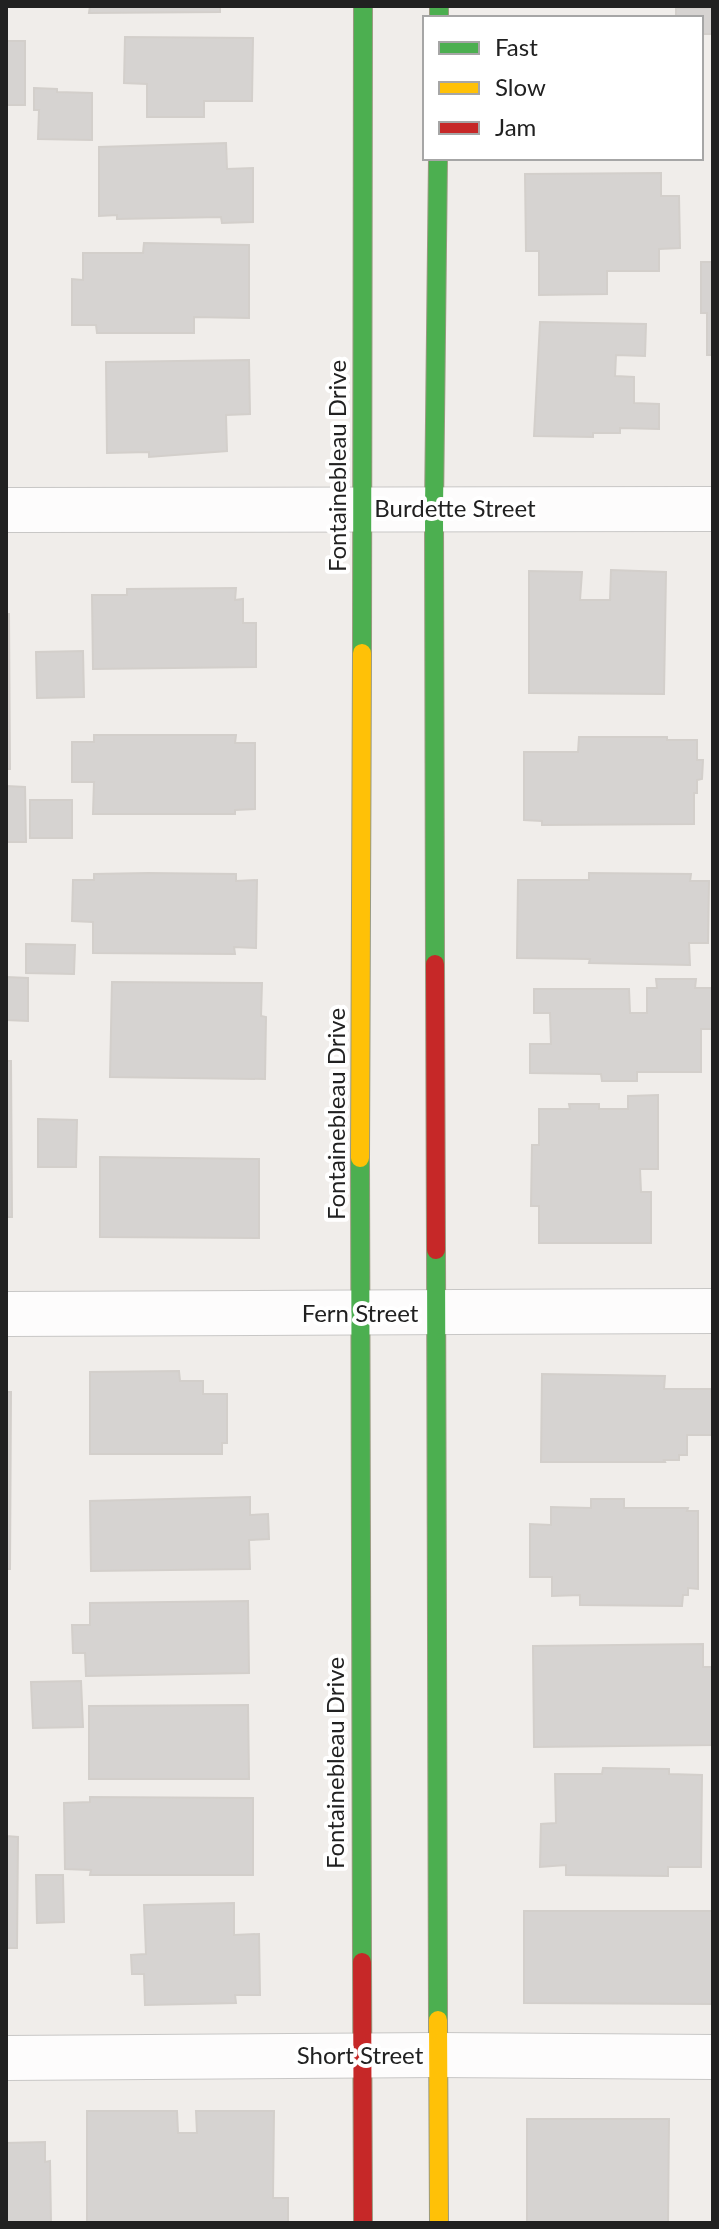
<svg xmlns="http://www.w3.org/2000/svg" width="719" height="2229" font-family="Lato,sans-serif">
  <rect width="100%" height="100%" fill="#f0edea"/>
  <g fill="#d6d3d1" stroke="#d3cfcb" stroke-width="2">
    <path d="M90,6H220V12L89,13Z"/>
    <path d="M676,8H713V34H701V18H676Z"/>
    <path d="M125,37L253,38L252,101H204V117H147V84L124,83Z"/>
    <rect x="6" y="41" width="19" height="64"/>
    <path d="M34,88L57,89V92L92,93V140L38,139L39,110H34Z"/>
    <path d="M226,143L227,169L253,168V222L222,223L221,217L117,219V215L99,216V147Z"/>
    <path d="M661,173V196H679L680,248L659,249V271H607V294L539,295V251H526L525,174Z"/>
    <path d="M144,243L249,245V318L194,317V333H97L96,325H72V279L83,280V253H143Z"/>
    <path d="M701,262H713V355H707V313H701Z"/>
    <path d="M540,322L646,324L645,356L616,355L615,376L634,377V403L659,404V429L620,428V433H593V437L534,436Z"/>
    <path d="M249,360L250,414L226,415L227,451L149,457V452L107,453L106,362Z"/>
    <path d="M611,570L666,572L664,694L529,693V571L582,572L580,600H610Z"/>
    <path d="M236,588L235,600L243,599V623H256V667L93,669L92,595H127V589Z"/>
    <path d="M6,614H9L10,769H6Z"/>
    <path d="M83,651L84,697L37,698L36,652Z"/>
    <path d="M94,735H236L235,743H255V809L235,810V814H93L94,782H72V742H94Z"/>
    <path d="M579,737H667V740H697V760H703L702,779L697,780V793H694V824L542,825V821L524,820V752H578Z"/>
    <path d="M6,786L25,787L26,842H6Z"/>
    <rect x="30" y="800" width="42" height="38"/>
    <path d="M148,873L236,874V881L257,880L256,948L234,947L235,954L93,953V922L72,921L73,880H94V874Z"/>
    <path d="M589,873L691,874L690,881H709L708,943H689L690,965L589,963L590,959L517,958L518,880H589Z"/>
    <path d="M26,944L75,945L74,974L26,973Z"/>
    <path d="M6,977L28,978V1021L6,1020Z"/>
    <path d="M656,979H696L695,988H713V1029H701V1072H637V1081H602L601,1074L530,1073V1044H551L550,1013H534V989H629L630,1013H647V988H657Z"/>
    <path d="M112,982L262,983L261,1016L266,1017L265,1079L110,1077Z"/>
    <path d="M6,1061H11L12,1217H6Z"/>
    <path d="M658,1095V1169H640L641,1192H651V1243H539V1206H531L532,1145H539V1109H570L569,1104H599V1109H628V1096Z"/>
    <path d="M38,1119L77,1120L76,1167H38Z"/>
    <path d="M100,1157L259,1159V1238L100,1237Z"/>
    <path d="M179,1371L180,1381H203V1394H227V1443H222V1454H90V1372Z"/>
    <path d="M542,1374L665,1376L664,1389H711L712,1435H687V1455H679V1460H664L665,1462H541Z"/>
    <path d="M6,1392H11L10,1569H6Z"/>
    <path d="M250,1497V1515L268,1514L269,1539L249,1540L250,1569L91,1571L90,1501Z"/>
    <path d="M591,1499H624V1508H688L687,1511H698V1589L688,1588V1595H683L682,1606L580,1605V1595L552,1596V1577H530V1524L551,1525V1507L591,1508Z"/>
    <path d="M248,1601L249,1673L86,1676L85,1653H73L72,1625H90V1603Z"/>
    <path d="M703,1644V1667H713V1745L534,1747L533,1646Z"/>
    <path d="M81,1681L83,1727L33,1728L31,1682Z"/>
    <path d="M248,1705L249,1779H89V1706Z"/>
    <path d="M6,1752V1836L18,1837L17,1948H6Z"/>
    <path d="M603,1768L669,1769V1774L702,1775L701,1867H668V1876L566,1875V1865L540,1867L541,1824L556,1823L555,1774H602Z"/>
    <path d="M90,1797L253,1798V1875H90L91,1870L65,1869L64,1803L90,1802Z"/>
    <path d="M36,1875H63L64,1922L37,1923Z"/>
    <path d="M234,1903V1935L259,1934L260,1995H235L236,2003L145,2005L144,1974H132L131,1955L146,1954L144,1905Z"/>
    <path d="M524,1911H713V2004L524,2003Z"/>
    <path d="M87,2111H177L178,2133H197L196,2111H274L273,2198H288V2223H87Z"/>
    <path d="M527,2119H669L668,2223H527Z"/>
    <path d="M45,2142V2162L50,2161L51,2223H6V2143Z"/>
  </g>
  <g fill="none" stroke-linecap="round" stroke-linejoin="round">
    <defs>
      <g id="street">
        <path d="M6,510L713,509"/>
        <path d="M6,1314L713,1311"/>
        <path d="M6,2058L438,2055L713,2057"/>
      </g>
      <g id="fast">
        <path d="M439,6V18"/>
        <path d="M362,653L363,6"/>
        <path d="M435,964L434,509L438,158"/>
        <path d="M360,1158L362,1962"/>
        <path d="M436,1250L438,2020"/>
      </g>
      <g id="slow">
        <path d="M360,1158L362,653"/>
        <path d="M438,2020L439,2223"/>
      </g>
      <g id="jam">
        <path d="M435,964L436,1250"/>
        <path d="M362,1962L363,2223"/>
      </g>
    </defs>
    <use href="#street" stroke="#c8c7c6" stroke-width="46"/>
    <use href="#fast" stroke="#999a80" stroke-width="20"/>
    <use href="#slow" stroke="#999a80" stroke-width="20"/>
    <use href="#jam" stroke="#999a80" stroke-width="20"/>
    <use href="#street" stroke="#fdfcfc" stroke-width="44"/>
    <use href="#fast" stroke="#4caf50" stroke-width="18"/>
    <use href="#slow" stroke="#ffc107" stroke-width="18"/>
    <use href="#jam" stroke="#c62828" stroke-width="18"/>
  </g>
  <g text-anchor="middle" stroke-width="8" stroke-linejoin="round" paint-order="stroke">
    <g font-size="24" fill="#212121" stroke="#fff">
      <text transform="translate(338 466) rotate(-90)" y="8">Fontainebleau Drive</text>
      <text x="455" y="517">Burdette Street</text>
      <text transform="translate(337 1114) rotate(-90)" y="8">Fontainebleau Drive</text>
      <text x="360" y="1322">Fern Street</text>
      <text transform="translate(336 1763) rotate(-90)" y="8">Fontainebleau Drive</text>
      <text x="360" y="2064">Short Street</text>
    </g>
  </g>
  <rect width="719" height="2229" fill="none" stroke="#212121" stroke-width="16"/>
  <rect x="423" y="16" width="280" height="144" fill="#ffffff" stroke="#a6a6a6" stroke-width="2"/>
  <rect x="439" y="42" width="40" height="12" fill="#4caf50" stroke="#a6a6a6" stroke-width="2"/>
  <text x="495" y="56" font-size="24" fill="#212121">Fast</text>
  <rect x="439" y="82" width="40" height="12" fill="#ffc107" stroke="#a6a6a6" stroke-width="2"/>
  <text x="495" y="96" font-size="24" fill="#212121">Slow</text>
  <rect x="439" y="122" width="40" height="12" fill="#c62828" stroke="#a6a6a6" stroke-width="2"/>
  <text x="495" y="136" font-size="24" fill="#212121">Jam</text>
</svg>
